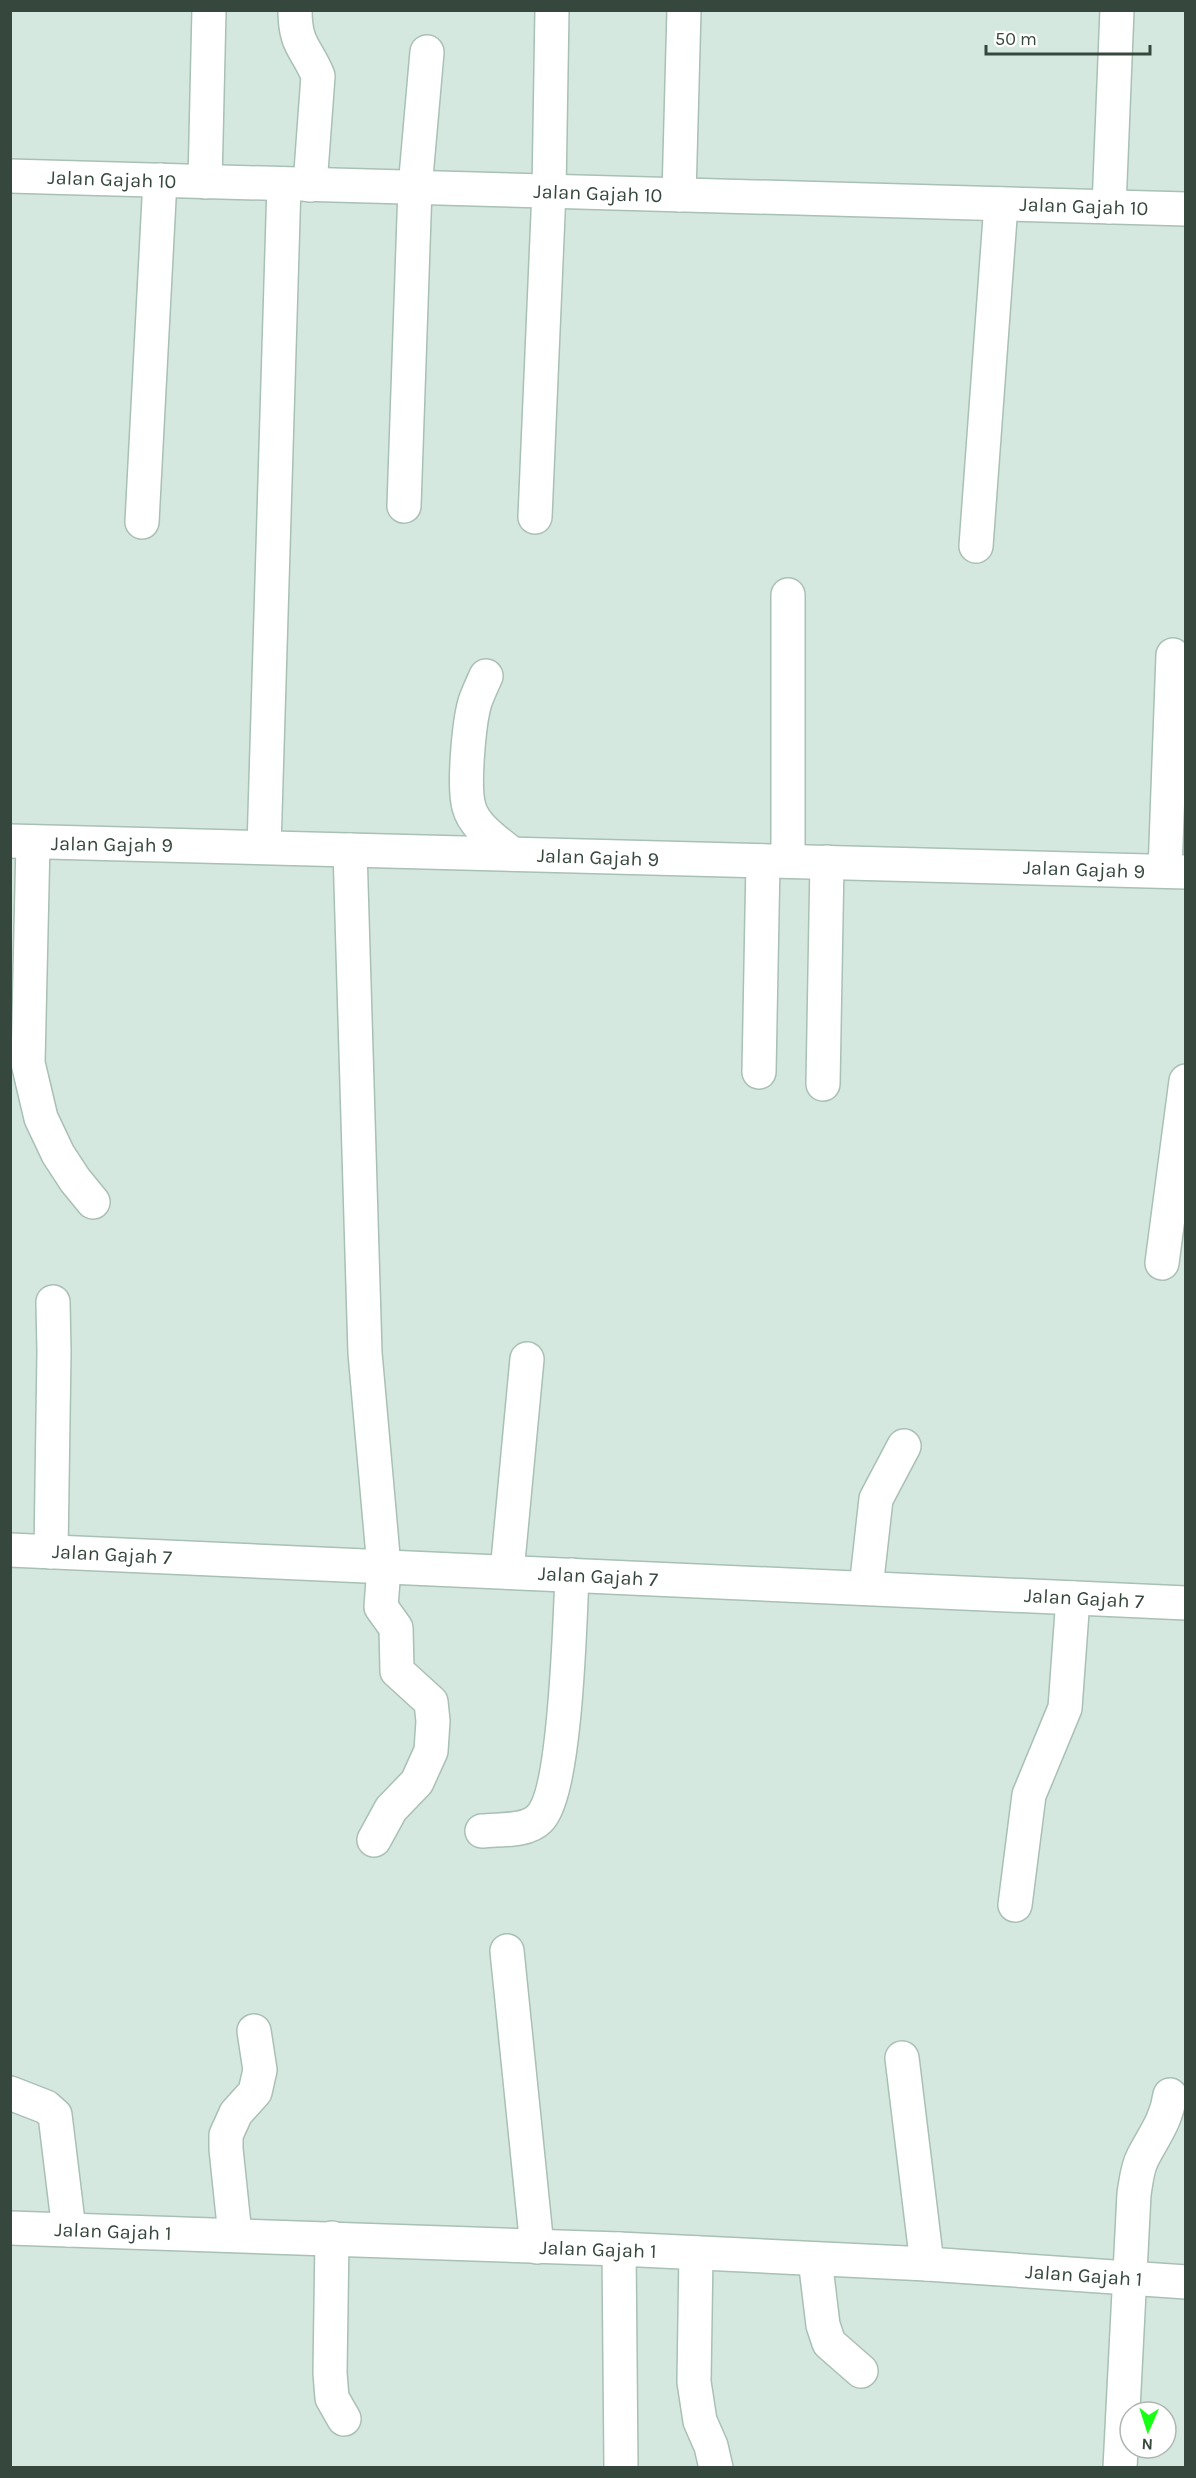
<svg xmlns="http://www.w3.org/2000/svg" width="1196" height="2478" font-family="Karla,sans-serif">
  <rect width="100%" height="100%" fill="#e7f4ee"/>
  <path fill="#d5e8df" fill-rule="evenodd" d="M11,11H1185V2467L11,2468ZM1130,2412H1166V2448H1130Z"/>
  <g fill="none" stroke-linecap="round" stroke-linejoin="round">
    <defs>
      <g id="minor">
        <path d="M295,10C295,46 306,47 318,76L310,185"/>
        <path d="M10,176L1186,209"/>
        <path d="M205,182L209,10"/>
        <path d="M679,195L684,10"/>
        <path d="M1109,207L1117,10"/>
        <path d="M404,506L415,188L427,52"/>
        <path d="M535,517L549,191L552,10"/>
        <path d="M142,522L160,180"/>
        <path d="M976,546L1001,204"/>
        <path d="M788,595V861"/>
        <path d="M486,676C482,685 478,693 475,702C469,722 463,787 469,807C474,827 498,842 512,854"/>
        <path d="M10,841L1186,872"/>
        <path d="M33,842L28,1063L41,1118L58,1154L75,1180L93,1202"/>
        <path d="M264,847L284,184"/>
        <path d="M350,850L365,1353L384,1567L381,1607L396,1628L397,1671L431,1702L433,1721L431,1751L417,1782L391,1809L374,1840"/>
        <path d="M1165,871L1173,655"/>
        <path d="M759,1072L763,861"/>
        <path d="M823,1084L827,862"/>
        <path d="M1162,1263L1186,1081"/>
        <path d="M10,1550L1186,1603"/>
        <path d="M51,1552L54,1352L53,1302"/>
        <path d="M507,1572L527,1359"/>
        <path d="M866,1588L876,1499L904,1446"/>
        <path d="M482,1831C500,1829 526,1832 539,1819C566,1794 570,1618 572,1575"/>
        <path d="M1015,1905L1029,1795L1065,1708L1073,1598"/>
        <path d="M507,1951L537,2247"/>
        <path d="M902,2058L927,2264"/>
        <path d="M10,2093L46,2107L55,2115L69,2230"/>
        <path d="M10,2228L619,2249L927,2264L1186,2282"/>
        <path d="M235,2235L226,2149V2135L236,2113L255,2092L260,2070L254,2031"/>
        <path d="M332,2238L330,2373L332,2398L344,2419"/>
        <path d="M619,2249L621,2468"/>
        <path d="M696,2253L694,2382L700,2421L711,2446L716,2468"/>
        <path d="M815,2259L823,2325L829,2343L861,2371"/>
        <path d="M1120,2468L1134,2194C1136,2182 1137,2168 1143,2157C1155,2134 1166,2121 1170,2095"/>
      </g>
    </defs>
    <use href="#minor" stroke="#a9c0b4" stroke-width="36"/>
    <use href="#minor" stroke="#fff" stroke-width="33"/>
  </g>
  <g text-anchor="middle" stroke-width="4.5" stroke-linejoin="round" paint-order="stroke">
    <g font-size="20" fill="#36483e" stroke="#fff">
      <text transform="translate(112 179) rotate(2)" y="7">Jalan Gajah 10</text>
      <text transform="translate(598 193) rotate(2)" y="7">Jalan Gajah 10</text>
      <text transform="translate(1084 206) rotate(2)" y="7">Jalan Gajah 10</text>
      <text transform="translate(112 844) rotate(1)" y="7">Jalan Gajah 9</text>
      <text transform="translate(598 857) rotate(2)" y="7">Jalan Gajah 9</text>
      <text transform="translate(1084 869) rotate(2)" y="7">Jalan Gajah 9</text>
      <text transform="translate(112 1554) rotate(3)" y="7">Jalan Gajah 7</text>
      <text transform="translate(598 1576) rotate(3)" y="7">Jalan Gajah 7</text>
      <text transform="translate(1084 1598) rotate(3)" y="7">Jalan Gajah 7</text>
      <text transform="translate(113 2231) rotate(2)" y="7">Jalan Gajah 1</text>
      <text transform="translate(598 2249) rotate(2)" y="7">Jalan Gajah 1</text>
      <text transform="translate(1084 2275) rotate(4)" y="7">Jalan Gajah 1</text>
    </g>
  </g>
  <rect width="1196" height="2478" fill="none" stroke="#36483e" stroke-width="24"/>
  <g transform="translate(1148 2430) rotate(183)"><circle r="28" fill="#ffffff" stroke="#afb6b2" stroke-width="1.5"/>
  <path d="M0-4.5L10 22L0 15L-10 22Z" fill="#18ff14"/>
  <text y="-9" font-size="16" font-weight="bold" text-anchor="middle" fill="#36483e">N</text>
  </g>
  <path d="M986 45v9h164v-9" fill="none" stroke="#36483e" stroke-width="3"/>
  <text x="995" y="45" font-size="18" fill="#36483e" stroke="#ffffff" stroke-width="4.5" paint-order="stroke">50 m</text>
</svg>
